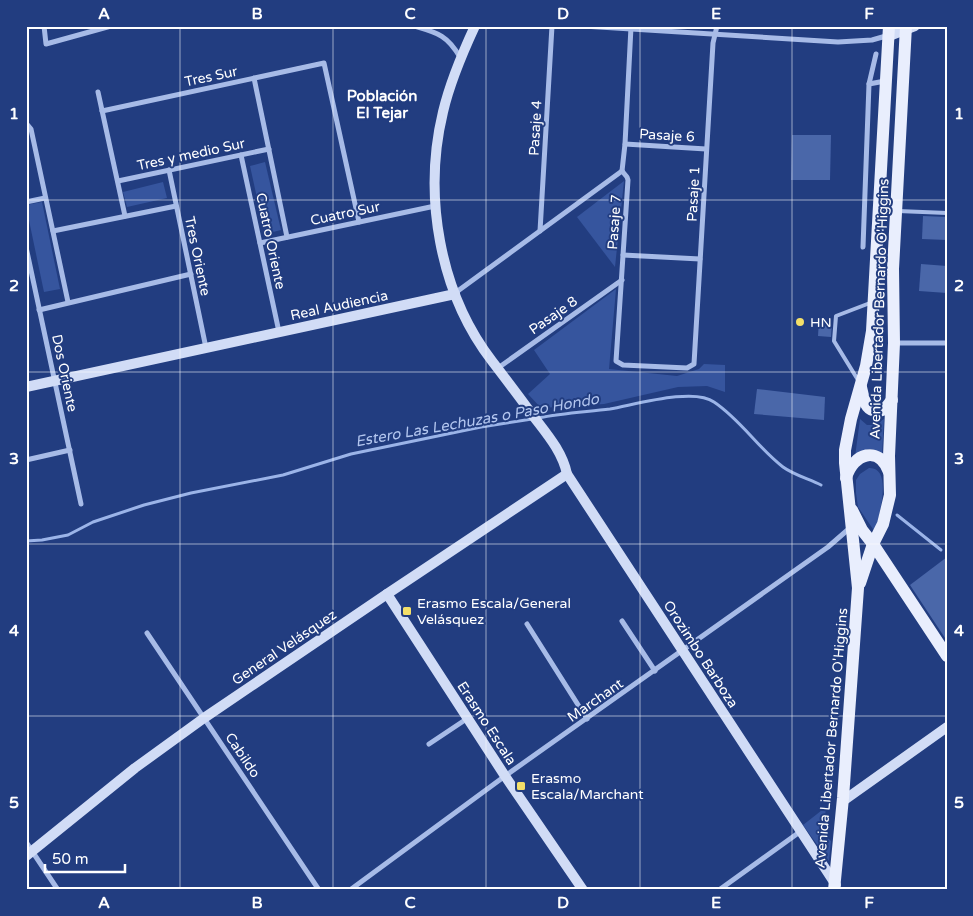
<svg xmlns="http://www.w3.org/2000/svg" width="973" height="916" font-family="'Varela Round',sans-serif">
  <rect width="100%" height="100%" fill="#223d80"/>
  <g fill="#36559e">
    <path d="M265,162L281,230L265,234L250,166Z"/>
    <path d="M624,181L615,267L577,217Z"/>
    <path d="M163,182L167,198L127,207L123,192Z"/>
    <path d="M42,202L60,289L44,292L26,206V205Z"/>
    <path d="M616,289L609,369L677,376L699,369L704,364L725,365V392L707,386L678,387L604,404L541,408L528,394L550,374L534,350Z"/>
    <path d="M860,419L867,425H874L884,419L882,454C871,446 866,448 855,457Z"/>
    <path d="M869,468C894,467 878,519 875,532L858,507L856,493V480L860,474Z"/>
    <path d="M826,807L823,834L831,841L829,861L803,825Z"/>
  </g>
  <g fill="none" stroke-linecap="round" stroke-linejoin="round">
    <g stroke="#9bb4e8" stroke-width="3">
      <path d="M538,418C562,413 585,412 610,409C634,405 694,387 714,402C741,420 758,448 783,467C794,475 809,479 821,485"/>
      <path d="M897,515L941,550"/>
      <path d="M26,541L42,540L68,535L93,522L144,505L191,493L283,475L351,454L481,427L532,419"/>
    </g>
  </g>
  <g fill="#4a67a9">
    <path d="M792,135H831L830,180H791Z"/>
    <path d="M923,216L947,217V240L922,239Z"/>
    <path d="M921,264L947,266V293L919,291Z"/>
    <path d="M819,321L832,322L831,337L818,336Z"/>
    <path d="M757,389L825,397L824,420L754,414Z"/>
    <path d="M947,557V641L910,585Z"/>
  </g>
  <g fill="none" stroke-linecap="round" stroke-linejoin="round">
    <g stroke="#a7bbe7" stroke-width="4">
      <path d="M898,211L947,213"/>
      <path d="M858,380L834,341L836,316L870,303"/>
    </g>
    <g stroke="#a7bbe7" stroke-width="5">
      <path d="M44,26L46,44L111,26"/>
      <path d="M414,26C438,33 447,35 460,57"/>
      <path d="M583,26L838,42L872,40L886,36"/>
      <path d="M254,78L287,237"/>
      <path d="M869,84L885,81"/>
      <path d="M98,92L125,216"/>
      <path d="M102,111L324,63L359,222"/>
      <path d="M26,123L31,129L68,302"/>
      <path d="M625,144L706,149"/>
      <path d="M241,155L279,332"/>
      <path d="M169,170L206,348"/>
      <path d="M622,171L627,177L628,180L616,361L623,365L687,368L694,364L713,43L717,26"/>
      <path d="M622,171L625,144L631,27"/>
      <path d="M118,181L269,149"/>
      <path d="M26,202L45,198"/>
      <path d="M53,231L176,206"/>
      <path d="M540,231L552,26"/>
      <path d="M260,243L435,206"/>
      <path d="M26,247L81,504"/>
      <path d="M863,247L869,84L876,54"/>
      <path d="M623,255L700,259"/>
      <path d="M455,293L622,171"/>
      <path d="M39,310L191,274"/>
      <path d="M895,343H947"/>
      <path d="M498,368L622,280"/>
      <path d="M26,460L70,450"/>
      <path d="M622,621L655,671"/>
      <path d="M527,624L587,719"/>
      <path d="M147,633L319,890"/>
      <path d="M429,744L468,718"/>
      <path d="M26,842L58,890"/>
      <path d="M350,890L505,776L828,547L851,527"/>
      <path d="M719,890L801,831"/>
    </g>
    <g stroke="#d1dcf6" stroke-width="10">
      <path d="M475,26C462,54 450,82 443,112C423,195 439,292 492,361C505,378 518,395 531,413C545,432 562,450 567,474L836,885"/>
      <path d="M889,36L915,26"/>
      <path d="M26,387L455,294"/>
      <path d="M387,594L505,776L583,890"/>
      <path d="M843,801L947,727"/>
      <path d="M26,856L135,768L204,718L387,594L567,474"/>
    </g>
    <g stroke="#e9eefd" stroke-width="12">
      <path d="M861,387C864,401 866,416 885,409L892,400"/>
      <path d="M846,478C853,453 879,445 889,472"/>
      <path d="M852,510L862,530L873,544L947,656"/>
      <path d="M860,583L873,544L883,524L890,495L889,456L894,343L893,269L906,26"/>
      <path d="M834,890L843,798L858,588L845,463V450L851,419L866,366L872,331L889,26"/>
    </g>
  </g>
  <path fill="none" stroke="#fff" stroke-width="1" stroke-opacity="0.55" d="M180,26V890M333,26V890M486,26V890M640,26V890M792,26V890M26,200H947M26,372H947M26,544H947M26,716H947"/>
  <g fill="#f3df69" stroke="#223d80" stroke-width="2">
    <circle cx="800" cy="322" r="5"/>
    <rect x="402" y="606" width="10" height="10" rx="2.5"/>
    <rect x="516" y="781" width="10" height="10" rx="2.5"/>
  </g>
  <g text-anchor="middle" stroke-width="4" stroke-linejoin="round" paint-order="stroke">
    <g font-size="14" fill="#fff" stroke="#223d80">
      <text transform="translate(211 76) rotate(-12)" y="5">Tres Sur</text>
      <text transform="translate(535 128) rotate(-87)" y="5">Pasaje 4</text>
      <text transform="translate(667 135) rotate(3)" y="5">Pasaje 6</text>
      <text transform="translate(191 154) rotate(-12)" y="5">Tres y medio Sur</text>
      <text transform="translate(693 194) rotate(-87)" y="5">Pasaje 1</text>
      <text transform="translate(345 213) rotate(-12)" y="5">Cuatro Sur</text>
      <text transform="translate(614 222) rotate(-86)" y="5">Pasaje 7</text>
      <text transform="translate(271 241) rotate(78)" y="5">Cuatro Oriente</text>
      <text transform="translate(198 256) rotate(78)" y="5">Tres Oriente</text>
      <text transform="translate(339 305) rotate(-12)" y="5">Real Audiencia</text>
      <text transform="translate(879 309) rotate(-88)" y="5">Avenida Libertador Bernardo O'Higgins</text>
      <text transform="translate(553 315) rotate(-35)" y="5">Pasaje 8</text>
      <text transform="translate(65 373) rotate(78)" y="5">Dos Oriente</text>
      <text transform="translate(284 647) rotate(-34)" y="5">General Velásquez</text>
      <text transform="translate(701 654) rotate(57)" y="5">Orozimbo Barboza</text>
      <text transform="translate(595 700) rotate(-35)" y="5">Marchant</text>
      <text transform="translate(487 723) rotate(57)" y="5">Erasmo Escala</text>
      <text transform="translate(831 738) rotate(-85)" y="5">Avenida Libertador Bernardo O'Higgins</text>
      <text transform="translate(243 755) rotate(56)" y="5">Cabildo</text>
    </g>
    <g font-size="14" fill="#fff" stroke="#223d80" text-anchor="start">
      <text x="810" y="327">HN</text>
      <text x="417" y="608">Erasmo Escala/General<tspan x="417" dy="16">Velásquez</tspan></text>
      <text x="531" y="783">Erasmo<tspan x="531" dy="16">Escala/Marchant</tspan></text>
    </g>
    <g font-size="15" font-weight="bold" fill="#fff" stroke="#223d80">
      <text x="382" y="101">Población<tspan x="382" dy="17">El Tejar</tspan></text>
    </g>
    <g font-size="15" font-style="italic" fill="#b3c6ef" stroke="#223d80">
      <text transform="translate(477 420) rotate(-10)" y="5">Estero Las Lechuzas o Paso Hondo</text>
    </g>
  </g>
  <rect width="973" height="916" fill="none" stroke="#223d80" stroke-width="55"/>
  <path d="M45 864v8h80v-8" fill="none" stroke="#ffffff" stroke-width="2.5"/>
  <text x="52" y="864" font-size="15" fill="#ffffff" stroke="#223d80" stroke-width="4" paint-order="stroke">50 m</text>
  <rect x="28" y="28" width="918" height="860" fill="none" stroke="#fff" stroke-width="2"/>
  <g font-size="16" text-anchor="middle" font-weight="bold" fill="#fff">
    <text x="104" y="19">A</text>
    <text x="257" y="19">B</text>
    <text x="410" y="19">C</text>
    <text x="563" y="19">D</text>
    <text x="716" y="19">E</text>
    <text x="869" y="19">F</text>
    <text x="14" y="119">1</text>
    <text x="959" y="119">1</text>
    <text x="14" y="291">2</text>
    <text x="959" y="291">2</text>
    <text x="14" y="464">3</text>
    <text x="959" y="464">3</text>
    <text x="14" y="636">4</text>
    <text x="959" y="636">4</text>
    <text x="14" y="808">5</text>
    <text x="959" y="808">5</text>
    <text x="104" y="908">A</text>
    <text x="257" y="908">B</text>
    <text x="410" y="908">C</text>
    <text x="563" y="908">D</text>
    <text x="716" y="908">E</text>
    <text x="869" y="908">F</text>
  </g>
</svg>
